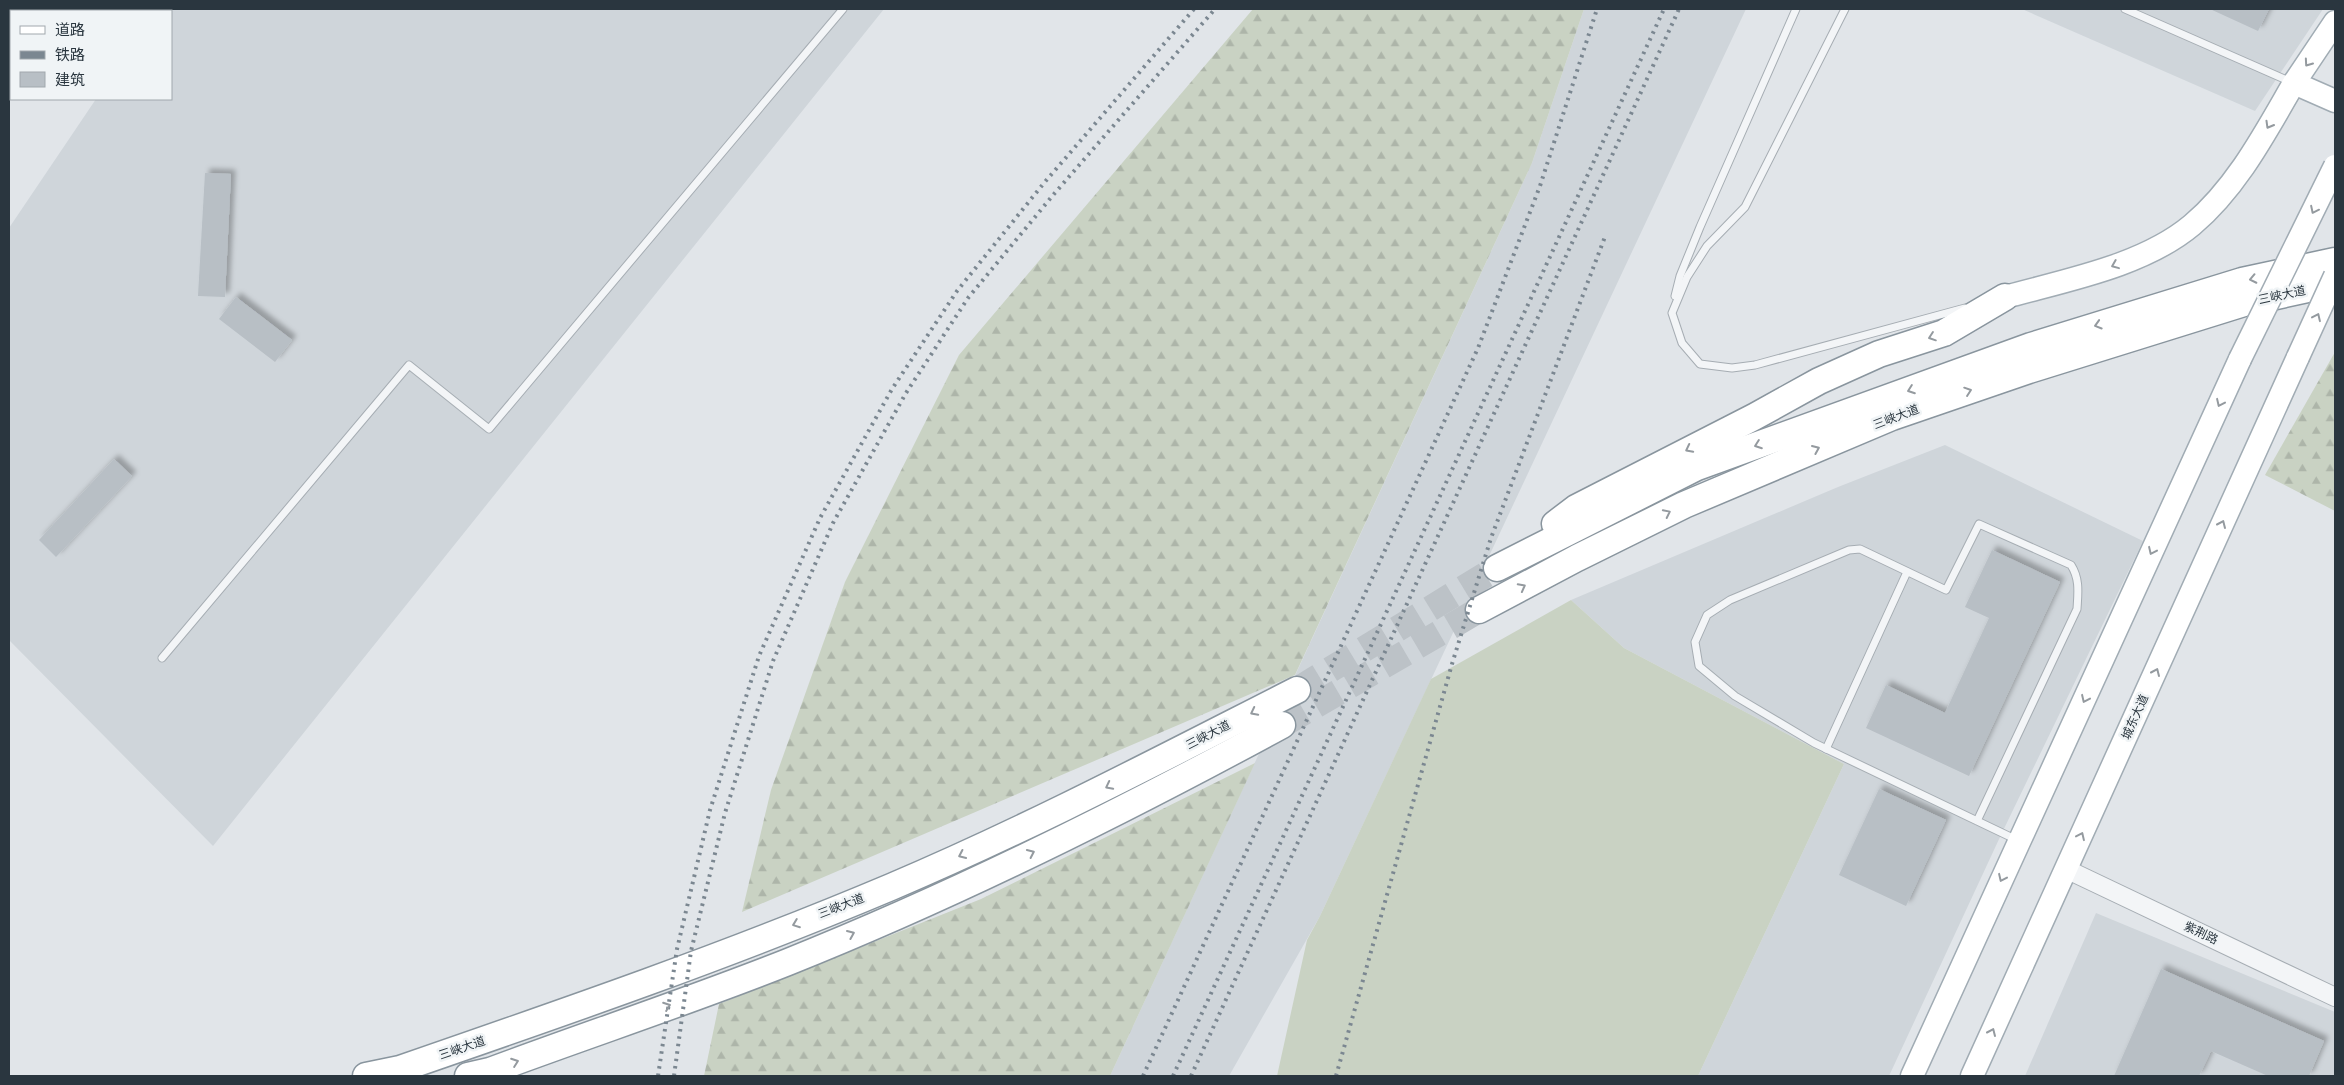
<svg xmlns="http://www.w3.org/2000/svg" width="2344" height="1085" font-family="Lato,'Noto Sans SC',sans-serif">
  <defs>
    <pattern id="forest-firs" width="22" height="20" patternUnits="userSpaceOnUse" patternTransform="scale(1.25)"><rect width="22" height="20" fill="#c9d2c3"/><path d="M5 1l3.5 6h-7zM16 11l3.5 6h-7z" fill="#adb5a9"/></pattern>
    <filter id="shadow"><feDropShadow dx="4.5" dy="-4.5" stdDeviation="2.5" flood-color="#0004"/></filter>
  </defs>
  <rect width="100%" height="100%" fill="#e1e5e9"/>
  <g fill="#cfd5da">
    <path d="M156,9H884L213,846L9,640V228L96,99H171V11H154Z"/>
    <path d="M1584,9H1746L1320,916L1229,1076H1110L1532,163Z"/>
    <path d="M2022,9H2323L2255,111Z"/>
    <path d="M1945,445L2143,541L2000,837L1889,1076H1698L1844,764L1624,648L1571,600L1838,487Z"/>
    <path d="M2096,913L2335,1012V1076H2025Z"/>
  </g>
  <path fill="#c9d2c3" d="M1571,600L1624,648L1844,764L1698,1076H1277L1307,940L1320,916L1431,679Z"/>
  <g fill="url(#forest-firs)">
    <path d="M1253,9H1584L1532,163L1295,675L742,912L771,790L845,582L959,355Z"/>
    <path d="M2335,352V511L2265,475Z"/>
    <path d="M1255,763L1110,1076H704L719,1004L981,899Z"/>
  </g>
  <g fill="#b8bfc5" filter="url(#shadow)">
    <path d="M2210,9H2269L2258,31Z"/>
    <path d="M205,173L231,174L225,297L198,296Z"/>
    <path d="M236,297L292,340L275,362L219,319Z"/>
    <path d="M114,459L132,476L56,557L39,540Z"/>
    <path d="M1992,550L2060,582L1969,776L1866,728L1886,685L1945,713L1989,618L1965,607Z"/>
    <path d="M1879,789L1946,820L1906,906L1839,875Z"/>
    <path d="M2161,969L2324,1041L2309,1076H2268L2211,1051L2199,1076H2114Z"/>
  </g>
  <g fill="none" stroke-linecap="round" stroke-linejoin="round">
    <g stroke="#bcc2c7" stroke-width="26" stroke-dasharray="26 13" stroke-linecap="butt">
      <path d="M1297,690L1497,568"/>
      <path d="M1282,725L1479,610"/>
    </g>
    <defs>
      <g id="service">
        <path d="M1845,9L1745,207L1707,246L1687,277L1672,313L1682,343L1700,364L1732,368L1755,365L1965,308"/>
        <path d="M2125,9L2291,82"/>
        <path d="M1675,296L1680,276L1700,227L1796,9"/>
        <path d="M162,658L409,365L489,429L843,9"/>
        <path d="M1826,749L1907,572"/>
        <path d="M1977,821L2077,609C2078,593 2080,579 2071,565L1979,524L1946,590L1860,549L1849,550L1730,600L1707,615L1695,642L1699,666L1735,696L1814,743L2017,840"/>
      </g>
      <path id="tertiary" d="M2066,869L2335,997"/>
      <g id="primary">
        <path d="M2335,22L2294,83L2335,101"/>
        <path d="M2005,297C2066,280 2143,266 2192,225C2237,187 2265,133 2294,83"/>
        <path d="M1912,1076L2240,359"/>
        <path d="M1972,1076L2298,357"/>
      </g>
      <g id="motorway">
        <path d="M1555,524L1576,508L1754,417L1819,381L1879,354L1944,333L2005,297"/>
        <path d="M1497,568L1697,467L2031,346L2242,281L2335,261"/>
        <path d="M1479,610L1577,558L1684,505L1892,417L2029,370L2244,303L2335,283"/>
        <path d="M366,1076L400,1069C565,1012 730,955 891,887C1030,828 1163,758 1297,690"/>
        <path d="M468,1076L490,1071C589,1034 690,1001 788,962C958,894 1122,812 1282,725"/>
      </g>
    </defs>
    <use href="#service" stroke="#a6adb3" stroke-width="9"/>
    <use href="#tertiary" stroke="#a6adb3" stroke-width="20"/>
    <use href="#primary" stroke="#a1acb4" stroke-width="25"/>
    <use href="#motorway" stroke="#89959e" stroke-width="29"/>
    <use href="#service" stroke="#f3f5f7" stroke-width="7"/>
    <use href="#tertiary" stroke="#f3f5f7" stroke-width="18"/>
    <use href="#primary" stroke="#fff" stroke-width="22"/>
    <use href="#motorway" stroke="#fff" stroke-width="26"/>
    <g stroke="#7b8791" stroke-width="4" stroke-dasharray="2.5 5" stroke-linecap="butt">
      <path d="M658,1076L677,949L710,810L759,656L820,518L892,389L957,291L1044,183L1194,9"/>
      <path d="M674,1076L691,951L725,813L773,661L833,523L906,393L968,298L1054,194L1215,9"/>
      <path d="M1143,1076L1478,348L1540,186L1597,9"/>
      <path d="M1173,1076L1664,9"/>
      <path d="M1191,1076L1679,9"/>
      <path d="M1336,1076L1452,664L1491,538L1606,234"/>
    </g>
    <defs>
      <g id="primary-bridge">
        <path d="M2298,357L2335,276"/>
        <path d="M2240,359L2335,166"/>
      </g>
    </defs>
    <use href="#primary-bridge" stroke="#a1acb4" stroke-width="25" stroke-linecap="butt"/>
    <use href="#primary-bridge" stroke="#fff" stroke-width="22"/>
  </g>
  <defs><path id="oneway-chevron" d="M-2-3.5L2.5 0L-2 3.5" fill="none" stroke-width="1.6" stroke-linecap="round" stroke-linejoin="round" transform="scale(1.25)"/></defs>
  <g stroke="#949a9f">
    <use href="#oneway-chevron" transform="translate(2308 63) rotate(125)"/>
    <use href="#oneway-chevron" transform="translate(2269 125) rotate(120)"/>
    <use href="#oneway-chevron" transform="translate(2314 210) rotate(116)"/>
    <use href="#oneway-chevron" transform="translate(2115 265) rotate(158)"/>
    <use href="#oneway-chevron" transform="translate(2253 279) rotate(168)"/>
    <use href="#oneway-chevron" transform="translate(2317 317) rotate(-65)"/>
    <use href="#oneway-chevron" transform="translate(2098 325) rotate(163)"/>
    <use href="#oneway-chevron" transform="translate(1932 337) rotate(161)"/>
    <use href="#oneway-chevron" transform="translate(1911 390) rotate(160)"/>
    <use href="#oneway-chevron" transform="translate(1968 391) rotate(-19)"/>
    <use href="#oneway-chevron" transform="translate(2220 403) rotate(115)"/>
    <use href="#oneway-chevron" transform="translate(1758 445) rotate(160)"/>
    <use href="#oneway-chevron" transform="translate(1689 449) rotate(153)"/>
    <use href="#oneway-chevron" transform="translate(1816 449) rotate(-23)"/>
    <use href="#oneway-chevron" transform="translate(1667 513) rotate(-26)"/>
    <use href="#oneway-chevron" transform="translate(2222 524) rotate(-66)"/>
    <use href="#oneway-chevron" transform="translate(2152 551) rotate(115)"/>
    <use href="#oneway-chevron" transform="translate(1522 587) rotate(-28)"/>
    <use href="#oneway-chevron" transform="translate(2156 672) rotate(-66)"/>
    <use href="#oneway-chevron" transform="translate(2085 699) rotate(115)"/>
    <use href="#oneway-chevron" transform="translate(1254 712) rotate(153)"/>
    <use href="#oneway-chevron" transform="translate(1109 786) rotate(153)"/>
    <use href="#oneway-chevron" transform="translate(2081 836) rotate(-65)"/>
    <use href="#oneway-chevron" transform="translate(1031 853) rotate(-25)"/>
    <use href="#oneway-chevron" transform="translate(962 855) rotate(155)"/>
    <use href="#oneway-chevron" transform="translate(2002 878) rotate(115)"/>
    <use href="#oneway-chevron" transform="translate(796 924) rotate(159)"/>
    <use href="#oneway-chevron" transform="translate(851 934) rotate(-23)"/>
    <use href="#oneway-chevron" transform="translate(667 1006) rotate(-20)"/>
    <use href="#oneway-chevron" transform="translate(1992 1032) rotate(-66)"/>
    <use href="#oneway-chevron" transform="translate(515 1062) rotate(-20)"/>
  </g>
  <g text-anchor="middle" stroke-width="5" stroke-linejoin="round" paint-order="stroke">
    <g font-size="12" fill="#2a363f" stroke="#f0f4f6">
      <text transform="translate(2282 295) rotate(-12)" y="4">三峡大道</text>
      <text transform="translate(1896 417) rotate(-21)" y="4">三峡大道</text>
      <text transform="translate(2135 717) rotate(-66)" y="4">城东大道</text>
      <text transform="translate(1208 735) rotate(-27)" y="4">三峡大道</text>
      <text transform="translate(841 906) rotate(-21)" y="4">三峡大道</text>
      <text transform="translate(2201 933) rotate(25)" y="4">紫荆路</text>
      <text transform="translate(462 1048) rotate(-19)" y="4">三峡大道</text>
    </g>
  </g>
  <rect width="2344" height="1085" fill="none" stroke="#2a363f" stroke-width="20"/>
  <rect x="10" y="10" width="162" height="90" fill="#f0f4f6" stroke="#a1a8ad"/>
  <rect x="20" y="26" width="25" height="8" fill="#ffffff" stroke="#a1a8ad"/>
  <text x="55" y="35" font-size="15" fill="#2a363f">道路</text>
  <rect x="20" y="51" width="25" height="8" fill="#7b8791" stroke="#a1a8ad"/>
  <text x="55" y="60" font-size="15" fill="#2a363f">铁路</text>
  <rect x="20" y="72" width="25" height="15" fill="#b8bfc5" stroke="#a1a8ad"/>
  <text x="55" y="85" font-size="15" fill="#2a363f">建筑</text>
</svg>
